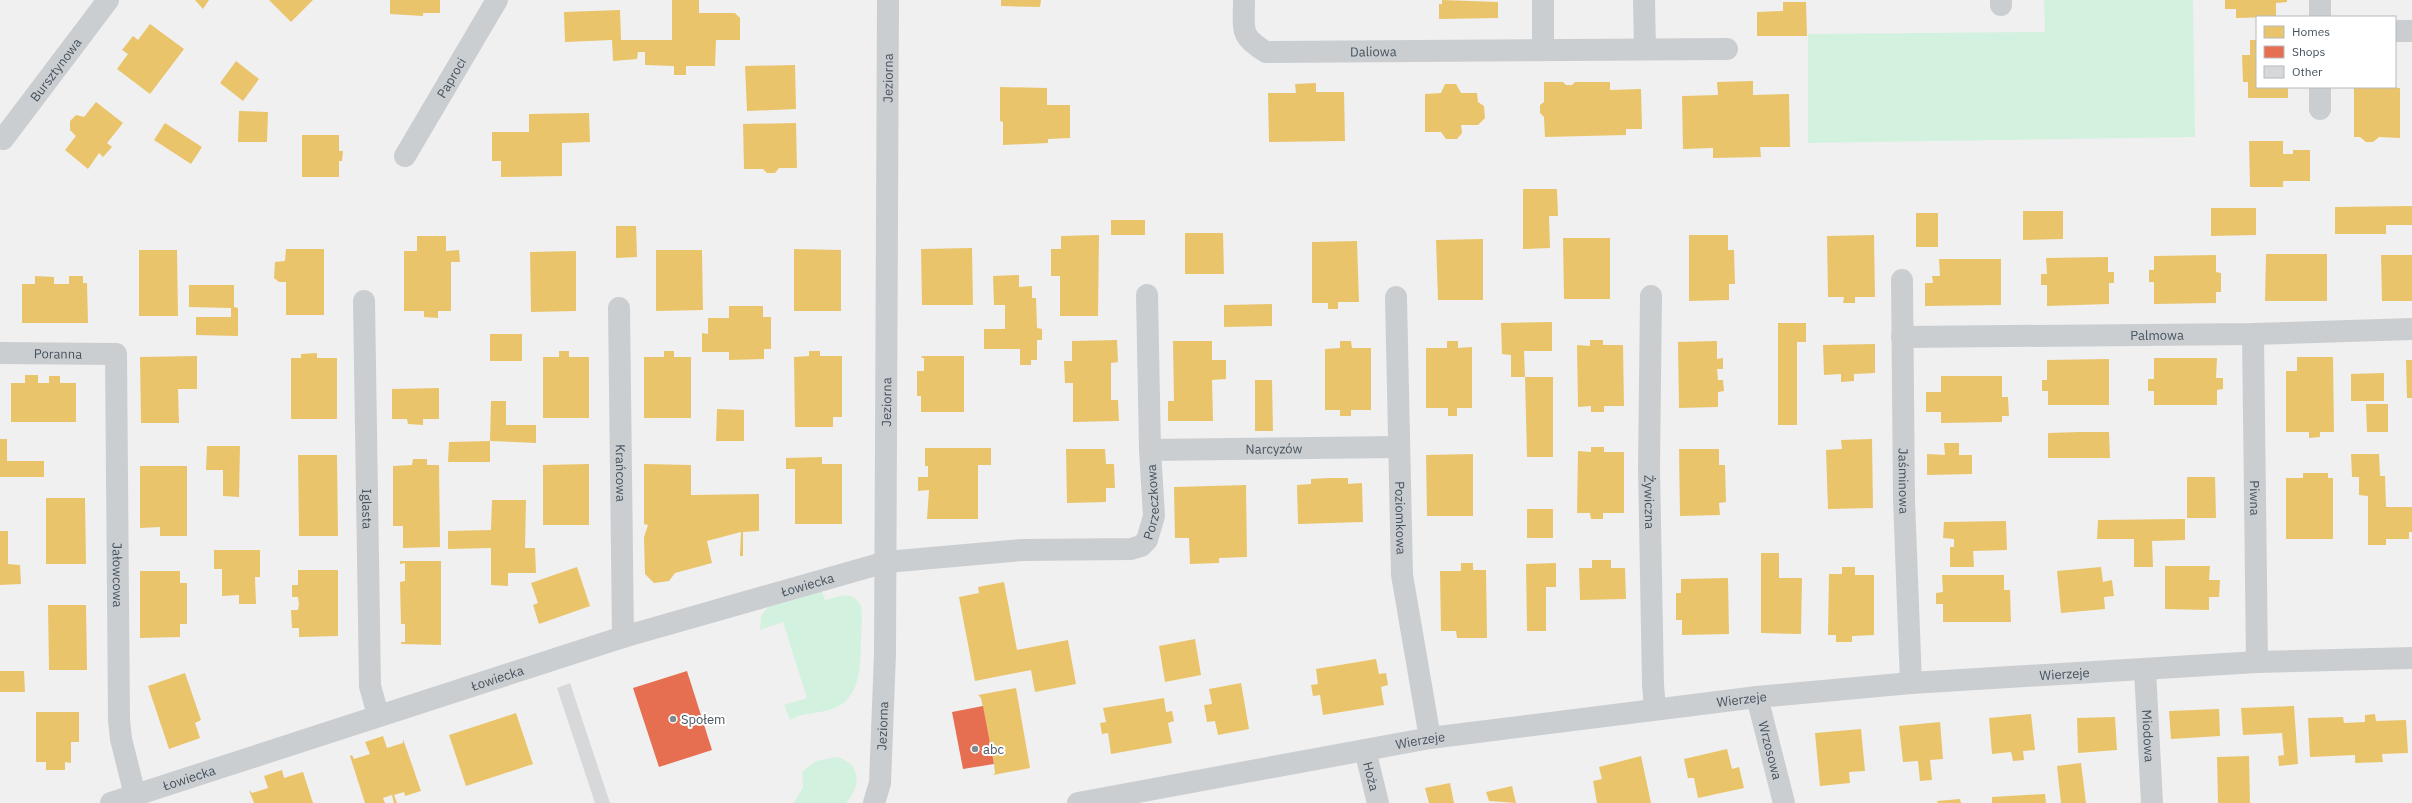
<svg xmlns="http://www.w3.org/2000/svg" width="2412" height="803" font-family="'IBM Plex Sans',sans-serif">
  <rect width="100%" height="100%" fill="#f1f0f0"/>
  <g fill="#d3f1df">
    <path d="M2044,0H2193L2195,137L1808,143V34L2045,32Z"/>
    <path d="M822,591L825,600C838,597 853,589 861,606C863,617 861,629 861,640C860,665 862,699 832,709C818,714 803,712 790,720L784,705L807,698L783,622L760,630L761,616L768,607Z"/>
    <path d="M837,757C862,764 861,786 846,803H794L803,787L802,772L816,761Z"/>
  </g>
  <g fill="#e9c46a">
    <path d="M195,0H209L203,9Z"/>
    <path d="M269,0H313L291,22Z"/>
    <path d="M390,0H440V13H423V16L390,14Z"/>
    <path d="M672,0H699V13H735L740,18V40H716L715,66H686V75H674V66L645,65V52H638L637,59L613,61L612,40L565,42L564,12L620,10L621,40H672Z"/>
    <path d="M1001,0H1041L1040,7L1001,6Z"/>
    <path d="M1442,0L1498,2V18L1439,19V4H1442Z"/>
    <path d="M2225,0H2287V2L2276,3V17L2236,18V9H2225Z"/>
    <path d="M1783,2H1806L1807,36H1757V12L1783,11Z"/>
    <path d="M150,24L184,49L150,94L117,69L128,54L122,50L133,36L138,40Z"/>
    <path d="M2250,40H2257V87H2288V98H2248V82H2243L2242,55H2250Z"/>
    <path d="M236,61L259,79L243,101L220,83Z"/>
    <path d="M795,65L796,109L747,111L745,66Z"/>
    <path d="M1753,81V95L1789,94L1790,147H1760L1761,157L1713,158V148L1683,149L1682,96L1718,95L1717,82Z"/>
    <path d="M1544,82H1563L1566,85H1572L1575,82H1610V90L1641,89L1642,129H1626V135L1545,137L1544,117L1540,113V105L1544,102Z"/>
    <path d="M1316,83V92H1344L1345,141L1269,142L1268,93H1296L1295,84Z"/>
    <path d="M1445,84H1456L1461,93H1477L1478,102L1484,106L1485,118L1478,125H1461L1462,133L1457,139H1446L1441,132H1425V94L1441,93Z"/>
    <path d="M1000,87L1047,88V105H1070V138L1048,139V143L1003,145V122L1000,121Z"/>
    <path d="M2354,87L2400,88V138L2379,137L2373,142H2366L2360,137H2354Z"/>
    <path d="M96,102L123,123L107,143L112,147L103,157L99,153L88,169L65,150L76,136L70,130V121L76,115L84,117Z"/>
    <path d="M239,111L268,112L267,142H238Z"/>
    <path d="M589,113L590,142L562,143V176L501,177V161H492V132H529V114Z"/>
    <path d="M165,123L202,147L191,164L154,140Z"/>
    <path d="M796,123L797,168H779L775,173H767L763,169H744L743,124Z"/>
    <path d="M302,135H339V151H343L342,161H339V177H302Z"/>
    <path d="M2249,141H2283V154H2293V150H2310V181H2283V187H2250Z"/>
    <path d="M1523,189H1557L1558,216H1549L1550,248L1523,249Z"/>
    <path d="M2412,206V225H2386V234H2335V207Z"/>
    <path d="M2211,208H2256V235L2211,236Z"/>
    <path d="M2023,211H2063V239L2023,240Z"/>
    <rect x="1916" y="213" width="22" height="34"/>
    <rect x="1111" y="220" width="34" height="15"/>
    <path d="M616,226H636L637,257L616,258Z"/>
    <path d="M1185,233H1223L1224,274H1185Z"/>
    <path d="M1099,235L1098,316H1060V276H1051V249H1061V236Z"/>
    <path d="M1689,235H1728V250H1734L1735,284H1729V300L1689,301Z"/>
    <path d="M1874,235L1875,297H1855V303H1843L1844,297H1828L1827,236Z"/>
    <path d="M417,236H446V251L459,250L460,262H451V311H438V318L424,317V311H404V251H417Z"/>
    <path d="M1563,238H1610V299H1564Z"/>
    <path d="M1483,239V300H1438L1436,240Z"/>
    <path d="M1357,241L1359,302H1338V309H1328V303H1312V242Z"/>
    <path d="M972,248L973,305H922L921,249Z"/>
    <path d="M286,249H324V315H286V282H279L274,278L275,262L285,261Z"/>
    <path d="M794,249L841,250V311H794Z"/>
    <path d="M139,250H177L178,316H139Z"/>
    <path d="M656,250H702L703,310L656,311Z"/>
    <path d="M576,251V311L531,312L530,252Z"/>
    <path d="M2266,254H2327V301H2265Z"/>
    <path d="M2216,255V272L2221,273V292H2216V303L2154,304V282H2149V270H2154V256Z"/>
    <path d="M2381,255H2412V301H2382Z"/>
    <path d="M2108,257V272H2114V283H2109V304L2047,306V285H2041V274H2047L2046,258Z"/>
    <path d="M1939,259H2001V305L1925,306V283H1933L1932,276H1940Z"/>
    <path d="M1019,275V287L1032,286V298H1036L1037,328L1042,329V340H1037V360H1031V365H1020V349H984V329H1005V305H994L993,276Z"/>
    <path d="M35,276L54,277V284H69V276H83V283H87L88,323H22V284H35Z"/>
    <path d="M189,285H234V307L238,308V336L196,335V317H231V308L189,307Z"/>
    <path d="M1272,304V326L1224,327V305Z"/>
    <path d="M729,306H763V317H771V349H764V359L729,360V352H702V333L708,334V318H729Z"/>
    <path d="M1552,322V351H1524L1525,377H1511V355L1502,354L1501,323Z"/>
    <path d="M1778,323H1806V342H1797V425H1778Z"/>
    <rect x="490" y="334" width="32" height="27"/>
    <path d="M1117,340L1118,362L1111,363V400H1118L1119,421L1073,422V383H1065L1064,361H1072V341Z"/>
    <path d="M1590,340H1603V345H1623L1624,406H1604V412H1591V406L1578,407L1577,345L1590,346Z"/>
    <path d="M1173,341H1212V360H1226V379L1212,380L1213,421H1168V401H1174Z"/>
    <path d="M1340,341H1351L1352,348H1371V410H1351V416H1340V410H1325V349L1340,348Z"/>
    <path d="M1447,341H1458V348L1472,347V408H1457V416H1448V408H1426V348H1447Z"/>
    <path d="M1717,341V359L1723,358V369H1717L1718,380H1723L1724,391L1718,392V407L1679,408L1678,342Z"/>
    <path d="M1875,344V373L1854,374V381L1841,382V374L1824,375L1823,345Z"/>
    <path d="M559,351H569V357H589V418H543V357H559Z"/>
    <path d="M664,351H674V357H691V418H644V357H664Z"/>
    <path d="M809,351H820V356H842V417H833V427H795L794,357L809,356Z"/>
    <path d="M317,353V358H337V419H291V358H301V354Z"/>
    <path d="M197,356V389H178L179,423H141L140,357Z"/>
    <path d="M922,356H964V412H921V396H917V371H924V358H921Z"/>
    <path d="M2297,357H2333L2334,432H2320V437L2309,438V432H2286V371H2297Z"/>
    <path d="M2154,358H2217L2216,378H2223V389L2217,390V405H2154V391H2148V379H2154Z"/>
    <path d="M2109,359V405H2048V391H2042V380H2047V360Z"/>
    <path d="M2406,360H2412V398H2407Z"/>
    <path d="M2384,373V401H2351V374Z"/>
    <path d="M25,375H38V383H49V376H60V383H76V422H11V383H25Z"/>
    <path d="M1941,376H2002V397H2008L2009,416H2002V422L1941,423V412H1926V392H1941Z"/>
    <path d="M1525,377H1553V457H1527Z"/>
    <path d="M1255,380H1272L1273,431H1255Z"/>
    <path d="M439,388V419H423V425L408,424L407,419H392V389Z"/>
    <path d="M491,401H506V425H536V443L490,441Z"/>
    <path d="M2366,404H2388V432H2367Z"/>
    <path d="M717,409L744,410V441H716Z"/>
    <path d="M2079,432H2109L2110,458H2048V433Z"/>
    <path d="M0,439H7V461H44V477H0Z"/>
    <path d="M1872,439L1873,508L1828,509L1826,450L1842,449L1841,440Z"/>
    <path d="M490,441V462H448L449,442Z"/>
    <path d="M1944,443H1959V455H1972V474L1927,475V454L1945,455Z"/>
    <path d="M207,446H240L239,497L223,496V470H206Z"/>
    <path d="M1591,447H1604V452H1624V513H1603V519H1591L1590,513H1577L1578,451L1591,452Z"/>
    <path d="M925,448H991V465H978V519H927L929,490L918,491V477H928V466H925Z"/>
    <path d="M1066,449H1105L1106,464H1114L1115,488H1106V502L1067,503Z"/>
    <path d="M1679,449H1719V465H1725L1726,502L1719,503L1720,515L1680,516Z"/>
    <path d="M1473,454V516H1427L1426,455Z"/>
    <path d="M2351,454H2379L2380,476H2385L2386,507H2412V532H2409V539H2386V545H2368V496L2359,495V477H2352Z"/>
    <path d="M298,455H337L338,536H299Z"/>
    <path d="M822,457V464H842V524H795V469H786V458Z"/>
    <path d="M413,459H427V465H439L440,547L403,548V526H393V466L412,465Z"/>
    <path d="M589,464V525H543V465Z"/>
    <path d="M644,464L691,465V495L759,494V531L743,532V556H740V554L741,532L707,541L712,563L675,573L669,581L654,583L645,574L644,537L648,525L644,524Z"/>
    <path d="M140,466H187V536H160V527L140,528Z"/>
    <path d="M2303,473H2328V478H2333V539H2286V478H2303Z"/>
    <path d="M2187,477H2215L2216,518H2187Z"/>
    <path d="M1329,478H1348V484L1362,483L1363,522L1298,524L1297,485L1311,484V479Z"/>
    <path d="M1246,485L1247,557L1219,558V563L1190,564L1189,538H1175L1174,487Z"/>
    <path d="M46,498H85L86,564H46Z"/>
    <path d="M492,500H526L525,548H535L536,573H508V586L491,585V548L448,549V531L491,530Z"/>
    <rect x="1527" y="509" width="26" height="29"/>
    <path d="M2185,519V540L2152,541L2153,567H2134V539H2097L2098,520Z"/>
    <path d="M2006,521L2007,550L1973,551L1974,567H1950V547H1954V539L1943,538L1944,522Z"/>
    <path d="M0,531H8V564L20,565L21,584L0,585Z"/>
    <path d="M214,550H260V577H255L256,604H239V595L222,596V569H214Z"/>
    <path d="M1761,553H1779V578H1802L1801,634L1761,633Z"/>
    <path d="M1592,560H1611V568H1625L1626,599L1580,600L1579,568H1592Z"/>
    <path d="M400,561H441V645L401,644V642H405V624H401L400,582L405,581V563L400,564Z"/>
    <path d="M1461,563H1473V570H1486L1487,638H1457L1456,631H1441L1440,571H1461Z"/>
    <path d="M1556,563V587H1546V631H1527L1526,564Z"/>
    <path d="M2165,566H2210L2209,580H2220L2219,597H2209V610L2165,609Z"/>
    <path d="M577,567L590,606L539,624L533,605L538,603L531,583Z"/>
    <path d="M1842,567H1855V575H1874V635L1852,636V642H1836V635H1828L1829,574H1842Z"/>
    <path d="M2101,567L2103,582L2112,580L2114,596L2104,597L2105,609L2061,613L2057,571Z"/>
    <path d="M298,570H338V636L299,637V628H292L291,610H298L299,604L298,597H292V585H298Z"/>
    <path d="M140,571H180V583H187V624H180V637L140,638Z"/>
    <path d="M1942,575H2004V590H2010L2011,622H1943V604H1936V593L1943,592Z"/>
    <path d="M1728,578L1729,634L1682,635V620H1676V593H1681V579Z"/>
    <path d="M1004,582L1017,650L1068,640L1076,684L1035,692L1031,670L975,681L959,597L979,593L978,587Z"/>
    <path d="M48,605H86L87,670H49Z"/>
    <path d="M1195,639L1201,675L1165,682L1159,646Z"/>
    <path d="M1376,659L1379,674L1386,673L1388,685L1381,687L1384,705L1323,715L1320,695L1313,696L1311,685L1318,684L1316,669Z"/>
    <path d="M0,671H24L25,692H0Z"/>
    <path d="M185,673L201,720L195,723L200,738L169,749L148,686Z"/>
    <path d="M1241,683L1249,729L1218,735L1215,721L1207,722L1204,705L1212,704L1209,689Z"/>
    <path d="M1016,688L1030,768L993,775L995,773L994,764L981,698L978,695Z"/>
    <path d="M1164,698L1166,712L1172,711L1174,721L1168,723L1172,743L1111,754L1108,733L1102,734L1100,723L1106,722L1103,708Z"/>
    <path d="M2294,706L2298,764L2279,766L2278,756L2284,755L2282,733L2243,735L2241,708Z"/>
    <path d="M2219,709L2220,736L2171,739L2169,711Z"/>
    <path d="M36,712H79V742H71V763L65,762V770H46V762H36Z"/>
    <path d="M516,713L533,764L466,786L449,735Z"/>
    <path d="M2031,714L2035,750L2023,751L2024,760L2013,761L2011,752L1992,754L1989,718Z"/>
    <path d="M2375,714L2376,721L2406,720L2408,753L2382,754L2383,762L2355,763V755L2310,757L2308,718L2343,717L2344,723L2365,722V715Z"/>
    <path d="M2115,717L2117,750L2078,753L2077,718Z"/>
    <path d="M1940,722L1943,759L1930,760L1932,780L1920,781L1918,761L1903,762L1899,726Z"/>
    <path d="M1861,729L1865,771L1849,772L1850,783L1820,786L1815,733Z"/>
    <path d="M383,736L387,748L403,743V739L421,791L405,796L404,792L394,795L397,803H394L392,795L383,798L385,803H365L350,756L352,755L354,759L370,754L365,742Z"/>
    <path d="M1727,749L1732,769L1739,767L1744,788L1698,798L1694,778H1688L1684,759Z"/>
    <path d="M1641,756L1651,803H1597L1593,781L1602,779L1599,767Z"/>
    <path d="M2249,756L2250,803H2218L2217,757Z"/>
    <path d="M2081,763L2086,803H2061L2057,766Z"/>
    <path d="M282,770L284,778L303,772L313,803H254L249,790L252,793L268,788L264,776Z"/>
    <path d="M1450,783L1454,803H1429L1425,788Z"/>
    <path d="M1512,786L1516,803L1489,801L1486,792Z"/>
    <path d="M2045,794L2046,803H1992V797Z"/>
    <path d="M1960,799L1961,803H1938L1937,801Z"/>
  </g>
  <g fill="#e76f51">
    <path d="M687,671L712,750L659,767L633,688Z"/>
    <path d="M983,706L994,764L963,769L952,712Z"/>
  </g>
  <path fill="#d7d8da" d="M570,683L610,803H595L557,688Z"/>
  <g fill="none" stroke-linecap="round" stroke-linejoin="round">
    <g stroke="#cbced1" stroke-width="22">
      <path id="s1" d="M1244,0C1244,30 1239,36 1266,52L1727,49"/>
      <path d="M1543,0V49"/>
      <path d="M1644,0L1645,49"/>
      <path d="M2001,0V5"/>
      <path d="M2320,0V17"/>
      <path d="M2395,31H2412"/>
      <path d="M2320,109V87"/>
      <path id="s2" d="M3,139L108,0"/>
      <path id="s3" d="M405,156L497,0"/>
      <path id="s4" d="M1902,280L1904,500L1911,683"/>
      <path id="s5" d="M1651,296L1649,467L1653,685L1655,708"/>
      <path id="s6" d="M1396,297L1402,575L1430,738"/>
      <path id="s7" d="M364,301L370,686L378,715"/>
      <path id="s8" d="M619,308L623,637"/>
      <path id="s9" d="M2253,334L2257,662"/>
      <path id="s10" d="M1902,337L2253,334L2412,329"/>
      <path id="s11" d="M0,353L116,354L119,720L121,739L135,795"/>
      <path id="s12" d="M1150,450L1398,447"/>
      <path id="s13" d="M2145,670L2152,803"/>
      <path id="s14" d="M1757,697L1784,803"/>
      <path id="s15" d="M1365,750L1378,803"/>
      <path id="s16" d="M111,803L623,637L886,562L1022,550L1131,549L1141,546L1147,540L1154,516L1150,450L1147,295"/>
      <path id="s17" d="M1078,803L1430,738L1757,697L1911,683L2257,662L2412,658"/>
    </g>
    <path stroke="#cbced1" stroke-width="22" id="s18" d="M874,803L880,783L885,654L888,0"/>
  </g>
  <g fill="#818991" stroke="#fff" stroke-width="1.5">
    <circle cx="673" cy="719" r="4"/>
    <circle cx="975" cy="749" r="4"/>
  </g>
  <g text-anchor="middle" stroke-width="4" stroke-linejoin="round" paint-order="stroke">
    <g font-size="13" fill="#45525e" stroke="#fff">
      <text dy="5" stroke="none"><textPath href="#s1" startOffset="169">Daliowa</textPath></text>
      <text dy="5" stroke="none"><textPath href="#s2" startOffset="87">Bursztynowa</textPath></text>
      <text dy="5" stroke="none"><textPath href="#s3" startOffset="91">Paproci</textPath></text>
      <text dy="5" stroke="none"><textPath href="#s18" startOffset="726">Jeziorna</textPath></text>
      <text dy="5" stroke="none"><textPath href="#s10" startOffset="255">Palmowa</textPath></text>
      <text dy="5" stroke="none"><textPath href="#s11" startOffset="58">Poranna</textPath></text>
      <text dy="5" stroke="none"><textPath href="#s18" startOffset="402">Jeziorna</textPath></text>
      <text dy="5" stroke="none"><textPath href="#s12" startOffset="124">Narcyzów</textPath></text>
      <text dy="5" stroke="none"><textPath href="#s8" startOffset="165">Krańcowa</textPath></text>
      <text dy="5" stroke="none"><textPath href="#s4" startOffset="201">Jaśminowa</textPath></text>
      <text dy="5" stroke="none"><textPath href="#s9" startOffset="164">Piwna</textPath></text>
      <text dy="5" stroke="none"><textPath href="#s16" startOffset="1115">Porzeczkowa</textPath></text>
      <text dy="5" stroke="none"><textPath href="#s5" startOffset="206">Żywiczna</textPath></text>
      <text dy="5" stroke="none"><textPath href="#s7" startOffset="208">Iglasta</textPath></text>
      <text dy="5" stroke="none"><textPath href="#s6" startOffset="221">Poziomkowa</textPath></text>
      <text dy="5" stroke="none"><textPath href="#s11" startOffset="337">Jałowcowa</textPath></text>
      <text dy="5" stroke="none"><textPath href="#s16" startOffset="730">Łowiecka</textPath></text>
      <text dy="5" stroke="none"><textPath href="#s17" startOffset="996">Wierzeje</textPath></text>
      <text dy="5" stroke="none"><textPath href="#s16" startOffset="406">Łowiecka</textPath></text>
      <text dy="5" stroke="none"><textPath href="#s17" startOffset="672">Wierzeje</textPath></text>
      <text dy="5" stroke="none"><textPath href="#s18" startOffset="78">Jeziorna</textPath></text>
      <text dy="5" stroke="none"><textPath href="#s13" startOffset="66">Miodowa</textPath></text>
      <text dy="5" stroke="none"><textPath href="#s17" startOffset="348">Wierzeje</textPath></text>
      <text dy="5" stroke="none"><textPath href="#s14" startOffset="55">Wrzosowa</textPath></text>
      <text dy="5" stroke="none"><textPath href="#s15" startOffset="27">Hoża</textPath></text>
      <text dy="5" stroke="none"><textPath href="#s16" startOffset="82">Łowiecka</textPath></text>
    </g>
    <g font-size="13" fill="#45525e" stroke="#fff" text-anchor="start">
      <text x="681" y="724">Społem</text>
      <text x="983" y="754">abc</text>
    </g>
  </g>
  <rect x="2256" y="16" width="140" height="72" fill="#ffffff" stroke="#b5babf"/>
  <rect x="2264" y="26" width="20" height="12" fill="#e9c46a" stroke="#b5babf"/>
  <text x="2292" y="36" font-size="12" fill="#45525e">Homes</text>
  <rect x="2264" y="46" width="20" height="12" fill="#e76f51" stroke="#b5babf"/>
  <text x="2292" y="56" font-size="12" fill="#45525e">Shops</text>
  <rect x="2264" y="66" width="20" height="12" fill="#d7d8da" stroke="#b5babf"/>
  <text x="2292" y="76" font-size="12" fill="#45525e">Other</text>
</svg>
